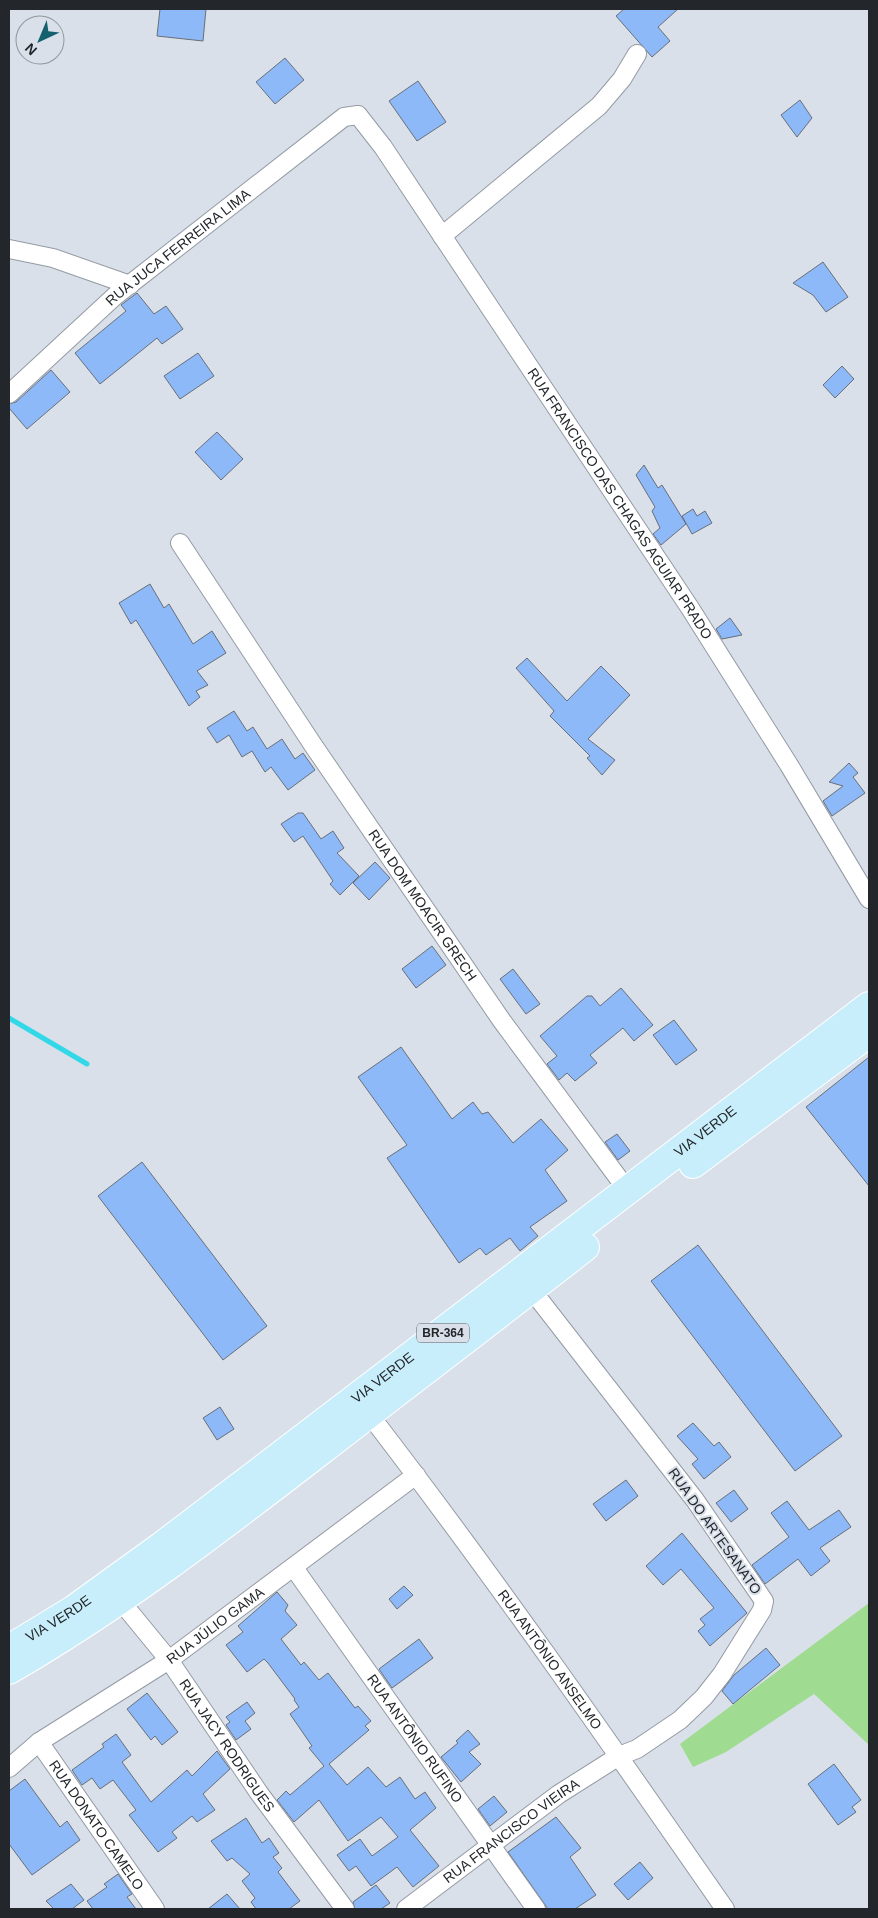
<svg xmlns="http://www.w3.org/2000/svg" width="878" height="1918" font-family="Arial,sans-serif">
  <rect width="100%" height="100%" fill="#d9e0ea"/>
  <path fill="#9fdc91" d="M869,1603V1745L814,1694L726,1752L693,1767L680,1744Z"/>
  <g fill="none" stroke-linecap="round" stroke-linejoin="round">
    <path stroke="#32d8e7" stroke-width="5" d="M9,1018L87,1064"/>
  </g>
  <g fill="#8db9f9" stroke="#686f78">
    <path d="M160,9H206L203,41L157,36Z"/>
    <path d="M624,9H678L658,27L670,41L652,57L616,16Z"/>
    <path d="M285,58L304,80L275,104L256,82Z"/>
    <path d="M418,81L446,122L417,141L389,101Z"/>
    <path d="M800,100L812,118L797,137L781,115Z"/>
    <path d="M823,262L848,297L826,312L813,295L793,283Z"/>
    <path d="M137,293L154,314L166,306L183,329L162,344L157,338L100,384L75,353L126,311L121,305Z"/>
    <path d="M198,353L214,376L180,399L164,376Z"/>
    <path d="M842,366L854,379L835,398L823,385Z"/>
    <path d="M51,370L70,392L27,429L9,408V404L16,402Z"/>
    <path d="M217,432L243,459L221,480L195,452Z"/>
    <path d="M644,465L658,488L662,485L686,524L661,545L653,534L660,528L652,511L655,507L636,475Z"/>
    <path d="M693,509L697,516L705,511L712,523L692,534L682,516Z"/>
    <path d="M150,584L164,608L169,604L193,644L212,631L226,653L197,671L208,685L196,691L200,697L189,706L136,620L131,624L119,603Z"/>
    <path d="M730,618L742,635L722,639L716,629Z"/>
    <path d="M527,658L567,701L601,666L630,695L588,739L615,760L602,775L587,758L590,756L550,716L554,711L516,668Z"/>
    <path d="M234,711L247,731L253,727L267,749L282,739L295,759L303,753L315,770L288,790L271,767L265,772L252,751L242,757L229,735L217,743L207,728Z"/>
    <path d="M849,763L858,773L853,777L865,793L832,816L823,801L843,786L829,782Z"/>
    <path d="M298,813H303L321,839L333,831L344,848L337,853L359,876L340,895L330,884L333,881L303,836L294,842L281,824Z"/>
    <path d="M375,862L390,878L369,900L353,883Z"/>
    <path d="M432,946L446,965L416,988L402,969Z"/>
    <path d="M513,969L540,1004L526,1014L500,979Z"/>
    <path d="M621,988L653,1025L634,1041L623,1028L590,1055L597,1063L575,1081L567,1073L559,1080L547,1064L557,1056L540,1036L587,996H592L600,1006Z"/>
    <path d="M674,1020L697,1050L676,1065L653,1035Z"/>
    <path d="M401,1047L452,1119L473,1102L482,1114L488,1112L513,1143L541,1119L568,1150L545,1170L567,1201L530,1227L538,1236L520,1251L510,1238L486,1255L480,1248L459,1263L387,1158L407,1145L358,1077Z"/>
    <path d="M869,1057V1186L806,1107Z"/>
    <path d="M617,1134L630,1151L618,1160L605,1142Z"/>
    <path d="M142,1162L267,1326L223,1360L98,1196Z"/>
    <path d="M698,1245L842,1436L795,1471L651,1281Z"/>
    <path d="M220,1407L234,1429L217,1440L203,1418Z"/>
    <path d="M693,1423L714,1446L719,1442L731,1457L704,1479L692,1464L698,1459L677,1436Z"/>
    <path d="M626,1480L638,1496L606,1521L593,1504Z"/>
    <path d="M734,1490L748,1509L731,1522L716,1503Z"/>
    <path d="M787,1501L809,1530L839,1510L851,1527L820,1548L830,1561L811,1576L798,1559L765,1584L752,1565L789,1537L771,1513Z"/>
    <path d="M682,1533L747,1613L710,1646L698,1631L705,1625L700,1619L714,1608L681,1569L663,1585L646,1566Z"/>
    <path d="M404,1586L413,1595L397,1609L389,1599Z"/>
    <path d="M277,1592L288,1605L285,1611L297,1625L281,1639L301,1665L304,1662L319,1680L328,1673L355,1708L358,1706L371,1721L365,1726L369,1730L329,1764L347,1785L368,1767L386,1787L400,1777L415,1799L425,1792L436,1808L410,1830L439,1866L413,1887L397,1867L371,1886L356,1866L349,1871L337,1855L360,1839L372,1856L398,1837L381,1817L348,1841L319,1800L294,1822L277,1800L286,1791L290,1795L324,1766L309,1748L312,1746L290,1714L299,1707L294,1700L295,1699L268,1663L264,1659L247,1672L226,1645L243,1632L238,1626Z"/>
    <path d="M419,1639L433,1658L392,1688L379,1669Z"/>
    <path d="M766,1648L780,1665L733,1704L722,1691L734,1675Z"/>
    <path d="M147,1693L178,1732L162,1745L155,1736L151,1740L127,1709Z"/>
    <path d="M247,1702L255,1713L245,1721L251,1729L236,1740L226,1725L230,1722L226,1717Z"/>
    <path d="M468,1730L480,1744L469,1752L481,1764L461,1782L441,1757L458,1743L456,1741Z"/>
    <path d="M116,1734L131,1755L122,1762L151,1802L187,1770L192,1776L217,1751L230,1769L203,1794L215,1810L197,1822L192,1816L172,1832L177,1838L158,1852L129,1815L136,1810L113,1780L100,1789L92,1778L82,1785L72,1770L104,1747L102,1744Z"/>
    <path d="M834,1764L861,1800L852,1807L856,1812L838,1825L808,1784Z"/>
    <path d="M25,1779L60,1827L67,1821L80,1840L32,1875L9,1844V1791Z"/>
    <path d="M494,1796L507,1812L490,1826L478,1809Z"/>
    <path d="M556,1817L581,1848L570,1857L596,1895L575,1909H548L508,1852Z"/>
    <path d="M246,1818L262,1843L269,1838L279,1853L273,1857L282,1868L278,1872L300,1901L289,1909H256L251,1902L255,1898L242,1881L250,1874L232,1858L227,1861L211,1841Z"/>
    <path d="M640,1862L653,1878L628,1900L614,1884Z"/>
    <path d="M118,1874L132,1894L127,1897L136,1909H93L87,1901L107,1887L104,1884Z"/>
    <path d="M71,1884L84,1900L72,1909H54L46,1901Z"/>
    <path d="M376,1885L390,1903L381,1909H355L353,1902Z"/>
    <path d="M227,1894L240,1909H208Z"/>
  </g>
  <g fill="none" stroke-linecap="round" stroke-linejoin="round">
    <defs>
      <g id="minor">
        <path d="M442,236L599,106L622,79L637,54"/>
        <path d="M9,249L53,258L130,285"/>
        <path id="s1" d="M9,394L115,296L344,117L358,115L383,147L690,608L789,765L869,899"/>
        <path id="s2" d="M180,543L313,745L502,1021L628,1191"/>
        <path id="s3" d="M369,1414C493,1575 609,1742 725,1909"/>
        <path id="s4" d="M294,1568L536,1909"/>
        <path id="s5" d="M114,1593L169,1660L259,1793L345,1909"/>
        <path id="s6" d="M39,1742L155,1909"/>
        <path id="s7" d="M9,1768L39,1742L169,1660L416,1475"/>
        <path id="s8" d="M406,1909L559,1794L619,1756L637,1749L680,1720L704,1697L722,1674L762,1610L764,1601L695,1500L531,1289"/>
      </g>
      <g id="primary">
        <path d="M693,1164L869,1033"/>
        <path id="s9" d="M9,1649L73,1610L163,1545L869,1006"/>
        <path d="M9,1670C118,1607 218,1530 318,1453C407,1384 497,1316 585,1247"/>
      </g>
    </defs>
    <use href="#minor" stroke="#949ba4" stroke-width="20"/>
    <use href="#primary" stroke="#fff" stroke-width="30"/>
    <use href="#minor" stroke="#fff" stroke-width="18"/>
    <use href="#primary" stroke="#c9eefb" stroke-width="28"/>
  </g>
  <g text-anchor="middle" stroke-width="4" stroke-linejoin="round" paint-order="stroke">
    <rect fill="#d9e0ea" stroke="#5a5e64" stroke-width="1" x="417" y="1323.5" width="52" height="19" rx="4"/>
    <g font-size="12" font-weight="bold" fill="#23262a">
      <text x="443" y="1337">BR-364</text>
    </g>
    <g font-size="14" fill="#23262a" stroke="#d9e0ea">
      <text dy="5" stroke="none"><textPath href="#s1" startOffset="224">RUA JUCA FERREIRA LIMA</textPath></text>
      <text dy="5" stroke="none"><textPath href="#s1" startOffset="918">RUA FRANCISCO DAS CHAGAS AGUIAR PRADO</textPath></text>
      <text dy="5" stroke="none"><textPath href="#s2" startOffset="436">RUA DOM MOACIR GRECH</textPath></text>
      <text dy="5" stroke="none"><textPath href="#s9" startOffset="868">VIA VERDE</textPath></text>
      <text dy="5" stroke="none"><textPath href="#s9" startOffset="462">VIA VERDE</textPath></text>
      <text transform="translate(715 1531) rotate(55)" y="5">RUA DO ARTESANATO</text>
      <text dy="5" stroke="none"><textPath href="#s9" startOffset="58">VIA VERDE</textPath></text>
      <text dy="5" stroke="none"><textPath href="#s7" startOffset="251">RUA JÚLIO GAMA</textPath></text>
      <text dy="5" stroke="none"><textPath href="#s3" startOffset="305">RUA ANTÔNIO ANSELMO</textPath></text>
      <text dy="5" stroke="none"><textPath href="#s4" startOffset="209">RUA ANTÔNIO RUFINO</textPath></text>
      <text dy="5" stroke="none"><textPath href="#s5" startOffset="190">RUA JACY RODRIGUES</textPath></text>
      <text dy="5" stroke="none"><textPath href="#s6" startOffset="101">RUA DONATO CAMELO</textPath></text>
      <text dy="5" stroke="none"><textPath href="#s8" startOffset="131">RUA FRANCISCO VIEIRA</textPath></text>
    </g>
  </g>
  <rect width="878" height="1918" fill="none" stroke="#23262a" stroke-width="20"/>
  <g transform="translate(40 40) rotate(224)"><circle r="24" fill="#d9e0ea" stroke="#90969d"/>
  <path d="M0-4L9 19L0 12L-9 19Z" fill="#14606d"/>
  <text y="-8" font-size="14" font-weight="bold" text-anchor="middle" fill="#23262a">N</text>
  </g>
</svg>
